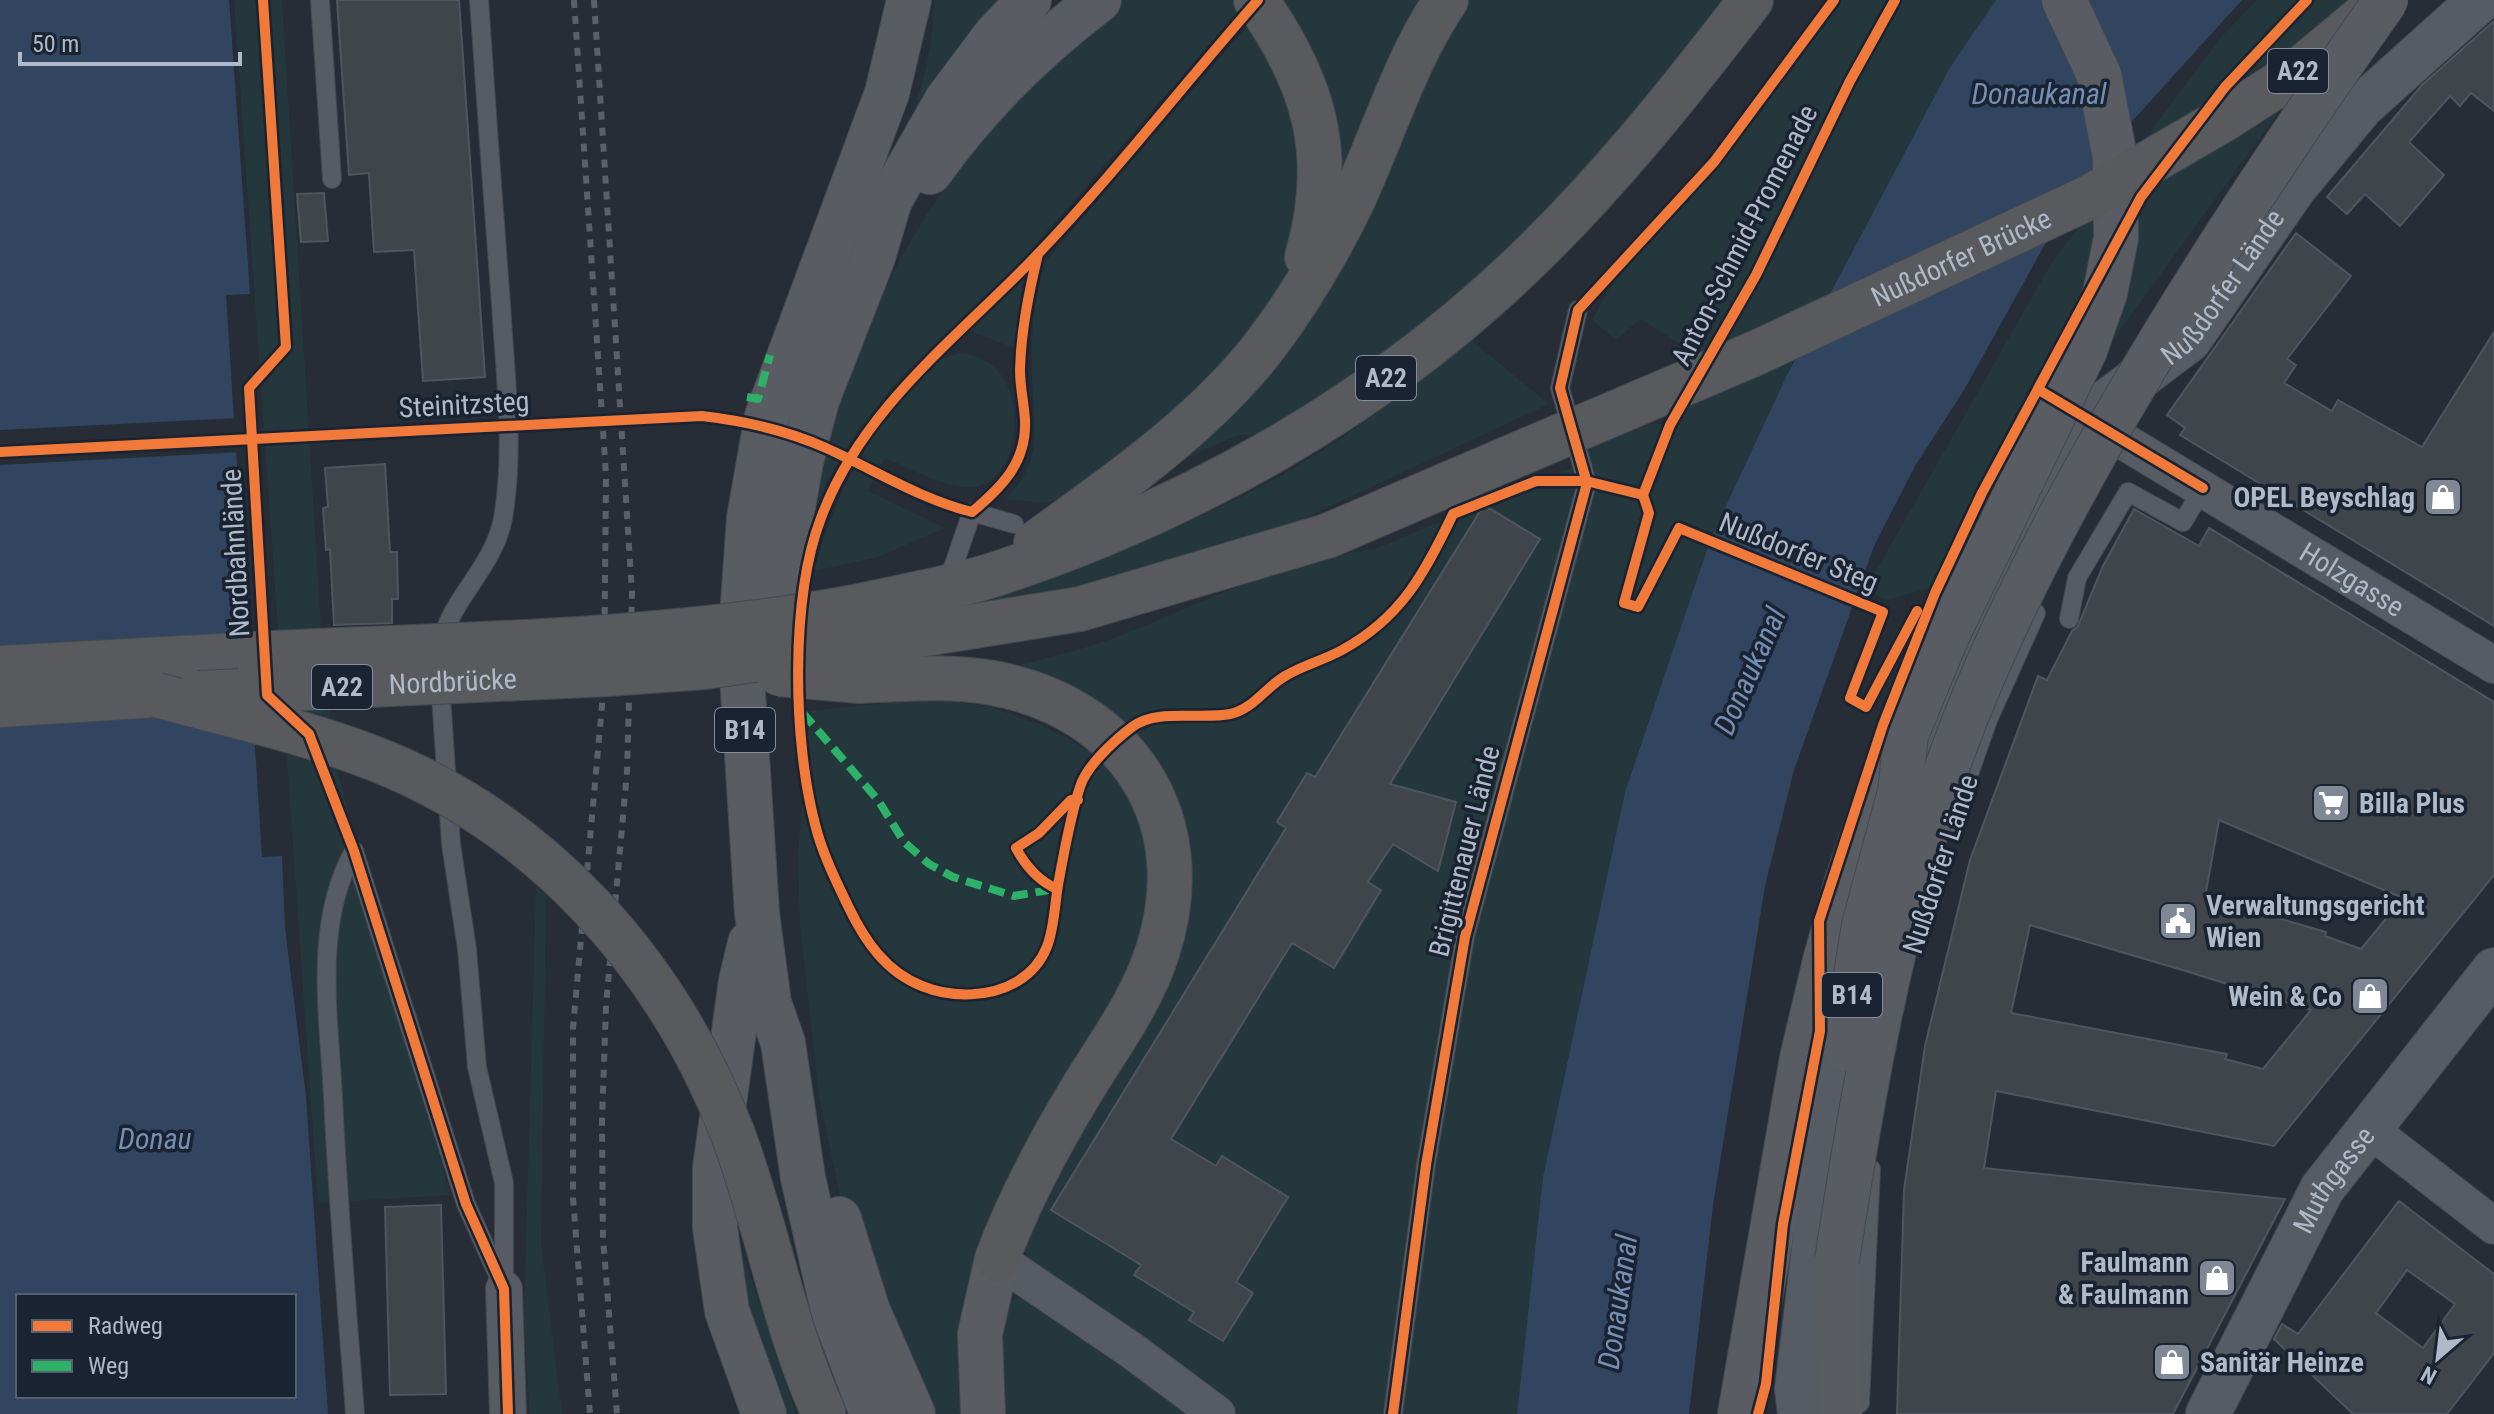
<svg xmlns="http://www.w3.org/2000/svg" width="2494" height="1414" font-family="'Roboto Condensed',sans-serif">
  <rect width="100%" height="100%" fill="#272d36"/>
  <g fill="#24373c">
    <path d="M234,0H282L321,629L335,762L450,1195L318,1203Z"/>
    <path d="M934,0H1007L834,283L885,160L897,157C918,102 933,60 934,0Z"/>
    <path d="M1121,0H1248L1021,261L898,380L855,434L827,481L805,538C819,477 833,415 856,356C910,215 1002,94 1121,0Z"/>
    <path d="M1270,0H1429L1338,194L1298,116C1298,151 1305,198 1299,232C1278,350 1155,431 1066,496L1045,503L1006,499C1045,458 1033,428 1032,377C1031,338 1032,295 1047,260Z"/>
    <path d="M1464,0H1723L1601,154L1523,236L1445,309L1378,361L1264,435H1239L1162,468L1199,436Z"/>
    <path d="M1834,0H1996L1949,69L1786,377L1711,538L1625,792L1543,1177L1517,1414H1238L1184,1369L1032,1261L1019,1245L1129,1041L1172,805L1004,669C1045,658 1088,649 1127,633C1206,601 1290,559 1375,549L1571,468L1622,421L1670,425L1707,361L1640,319L1616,340L1592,320L1610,287L1714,162Z"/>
    <path d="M2257,0H2360L1933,587L1887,600L1865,590L2051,264L2223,35Z"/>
    <path d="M1023,279L1014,348L968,330Z"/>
    <path d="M1471,340L1549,404L1292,524L1048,598L962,608C1065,573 1170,535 1266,484C1340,445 1405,391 1471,340Z"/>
    <path d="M959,353C1038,358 1024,484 973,487C945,489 911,468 885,458L868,491L945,528L878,557L814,571C835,493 871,428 928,369L936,361Z"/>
    <path d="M928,699L988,706L1039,724L1091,751L1119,780L1145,828L1152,904L1124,983L1017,1175L964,1414H926L846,1224L819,1096L800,925L798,855L810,711Z"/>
    <path d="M536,887L546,895L541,1244L562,1414H530L529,1405L524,1316Z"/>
    <path d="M730,1215L796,1414H779L757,1364Z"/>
    <path d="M1019,1297L1191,1414H996L994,1398L1005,1304Z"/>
  </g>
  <g fill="#324560" fill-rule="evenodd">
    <path d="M0,0H229L250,294L226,295L262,857L282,856L285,928L306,1097L328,1414H0ZM18,1296H294V1396H18Z"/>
    <path d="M1996,0H2242L2116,139L2044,246L1964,390L1915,466L1874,546L1794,770L1765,886L1713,1205L1689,1414H1517L1543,1177L1625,792L1711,538L1786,377L1949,69Z"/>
  </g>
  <path fill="#272d36" d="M238,418L240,452L0,465V430Z"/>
  <g fill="#40454c" stroke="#4f555e" stroke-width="2" fill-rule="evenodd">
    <path d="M337,0H459L485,377L423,381L414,250L374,252L369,173L349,175Z"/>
    <path d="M2494,21V111L2471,93L2460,106L2450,96L2409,142L2444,175L2400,226L2365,194L2347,214L2327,197L2422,85Z"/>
    <path d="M324,193L328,241L301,242L297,194Z"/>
    <path d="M2296,233L2351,276L2287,359L2296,365L2284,383L2332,411L2338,400L2422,447L2494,332V626L2180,435L2185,428L2167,415Z"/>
    <path d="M385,464L390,552H397L398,599H392V623L334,625L330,549L326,550L323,508L328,507L325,468Z"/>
    <path d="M1484,505L1540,539L1390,784L1456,802L1438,871L1393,844L1368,882L1381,890L1334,968L1292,943L1171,1139L1216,1166L1222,1156L1288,1197L1236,1282L1253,1293L1223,1341L1189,1320L1194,1312L1134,1275L1141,1265L1051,1210L1286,828L1277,822L1307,773L1315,777Z"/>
    <path d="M2134,509L2199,546L2209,528L2494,702V875L2274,1146L1996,1091L1984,1168L2285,1199L2173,1414H1897L1904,1190L1925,1046L1970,860L2038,676L2047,680L2072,631L2078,626L2103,566ZM2219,820L2320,863L2403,898L2361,949L2325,936L2326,932L2205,897ZM2030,925L2189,972L2311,1010L2263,1069L2225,1059L2227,1054L2011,1013Z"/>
    <path d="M2399,1201L2494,1274V1353L2447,1414H2353L2274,1339L2282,1324L2298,1334ZM2407,1270L2455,1304L2423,1348L2376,1313Z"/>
    <path d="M441,1205L446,1394L390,1395L385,1207Z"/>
  </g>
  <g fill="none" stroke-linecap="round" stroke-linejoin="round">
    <defs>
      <g id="service">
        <path d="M320,0L332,179"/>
        <path d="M947,585L972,512L1014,524"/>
        <path d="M2069,619L2077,578L2128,492L2183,522L2203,488"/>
        <path d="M440,647C450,598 494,568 503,518C515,448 505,374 501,304C493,203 486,101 479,0"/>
        <path d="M440,681L451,844L467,949L477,1067L504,1183V1289"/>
        <path d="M1952,822L1988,720L2036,613L2014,602"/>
        <path d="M354,851C313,924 329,1016 333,1097C338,1203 347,1308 355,1414"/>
        <path d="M354,851L466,1204L503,1286"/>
        <path d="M1860,1403L1871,1169"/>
        <path d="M1393,1414L1426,1165L1465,937L1587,483L1560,388L1578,310"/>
      </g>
      <g id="minor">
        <path id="s1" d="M2085,418L2494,665"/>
        <path d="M2369,1129L2494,1226"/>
        <path d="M997,1259L1131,1350L1217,1414"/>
        <path d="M504,1289L508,1414"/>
      </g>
      <g id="tertiary">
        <path id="s2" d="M1909,809L1935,725L1992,592L2085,418L2189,340L2294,188L2361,107L2480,0"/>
        <path d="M1800,1414L1797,1389L1828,1133L1853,1014"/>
        <path id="s3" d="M2208,1414L2322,1189L2494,970"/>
      </g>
      <g id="trunk">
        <path d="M930,172C976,107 1036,48 1099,0"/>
        <path d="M770,657L771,628L801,462L817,400L873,257L890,200L947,100L995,36L1029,0"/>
        <path d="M750,943L741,981L715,1168V1228L727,1311L764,1414"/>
        <path d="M839,1219L868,1311L913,1414"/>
        <path d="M1837,1260L1840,1414"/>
        <path d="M872,1414L834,1314L803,1178L783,1043L769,1003L757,913L740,645L749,518L767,416L887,93L909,0"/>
        <path d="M983,1414L980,1334L997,1259"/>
        <path d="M1740,1414L1802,1058L1825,961L1847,881L1879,789L1900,746"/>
      </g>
      <g id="motorway">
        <path d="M1256,0C1315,83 1336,157 1307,257"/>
        <path d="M2226,118L2297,72L2370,11"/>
        <path d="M1036,543C1103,494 1172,447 1230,386C1276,339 1322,264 1351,204C1383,136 1404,62 1446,0"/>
        <path d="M855,607C901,596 950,589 996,574C1190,510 1374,407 1522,265C1607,184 1680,92 1751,0"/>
        <path d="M858,645L1080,609L1327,536L1528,450"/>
        <path d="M0,668L255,654"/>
        <path d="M860,681C904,679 949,675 993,683C1128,708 1201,821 1157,953C1141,1003 1108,1046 1081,1091C1049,1144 1019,1200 997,1259"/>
        <path d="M0,705L157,695"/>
      </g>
    </defs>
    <use href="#service" stroke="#43484f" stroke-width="20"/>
    <use href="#minor" stroke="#43484f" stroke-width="38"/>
    <use href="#tertiary" stroke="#43484f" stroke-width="46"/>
    <use href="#trunk" stroke="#444951" stroke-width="46"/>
    <use href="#motorway" stroke="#444951" stroke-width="46"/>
    <use href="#service" stroke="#575c64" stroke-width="18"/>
    <use href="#minor" stroke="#575c64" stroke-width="36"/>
    <use href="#tertiary" stroke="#575c64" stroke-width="44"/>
    <use href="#trunk" stroke="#595c62" stroke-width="44"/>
    <use href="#motorway" stroke="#585a5d" stroke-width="44"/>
    <g stroke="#5a5f68" stroke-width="6" stroke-dasharray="8 8" stroke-linecap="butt">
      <path d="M574,0L606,475L604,683L573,1028V1198L590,1414"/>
      <path d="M594,0L632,593L627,772L606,1005L602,1121L603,1238L617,1414"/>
    </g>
    <defs>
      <g id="trunk-bridge">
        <path d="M1844,1049L1864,925L1900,792L1906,735L1947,636L2085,350L2105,293L2116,238L2115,157L2099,75L2064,0"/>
        <path d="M1837,1260C1862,1096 1890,934 1944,776C1990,644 2056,519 2126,399C2207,261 2294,130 2386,0"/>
      </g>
      <g id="motorway-bridge">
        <path id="s4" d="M1528,450L1756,353L2090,197L2226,118"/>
        <path d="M255,654C455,644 658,643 855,607"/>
        <path d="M779,674L860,681"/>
        <path id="s5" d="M199,693L608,674L705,667L858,645"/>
        <path d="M157,695C229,715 303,731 373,758C541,823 667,964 732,1132C767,1224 783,1324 824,1414"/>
      </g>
    </defs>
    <use href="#trunk-bridge" stroke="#444951" stroke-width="46" stroke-linecap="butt"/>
    <use href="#motorway-bridge" stroke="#444951" stroke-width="46" stroke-linecap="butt"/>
    <use href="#trunk-bridge" stroke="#595c62" stroke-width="44"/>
    <use href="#motorway-bridge" stroke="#585a5d" stroke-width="44"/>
    <g stroke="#2db169" stroke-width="8" stroke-dasharray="16 8" stroke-linecap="butt">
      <path d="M747,397L758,399L770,355"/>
      <path d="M802,712L878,800L904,842L929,864L953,877L1014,896L1055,889"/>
    </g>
    <defs>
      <g id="cycleway">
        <path d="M263,0L286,347L249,388L267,695L309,734L354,851L466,1204L504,1289L508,1414"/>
        <path d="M1258,0C1183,85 1113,176 1035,257C956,339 862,408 821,518C790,599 793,741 815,824C822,853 836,881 849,908C865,941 886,972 922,986C951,998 990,998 1018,981C1055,958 1052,923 1058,885C1064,853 1070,817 1080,787C1086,766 1115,740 1132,727C1157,708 1201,720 1230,714C1254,709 1266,686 1287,675C1304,665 1324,660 1342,650C1401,618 1425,573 1453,514L1536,481H1586L1643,495"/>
        <path d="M2039,390L2203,488"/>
        <path d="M0,452L702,416C745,421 786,430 826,448C875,470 920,499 972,512C1002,487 1027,462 1025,420C1024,403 1020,387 1020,370C1021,330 1029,292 1038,254"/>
        <path d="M1643,495L1649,513L1624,603L1638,607L1679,528L1883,612L1850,698L1866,707L1917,611"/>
        <path d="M1643,495L1670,425L1756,275L1850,81L1895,0"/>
        <path d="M1057,889C1039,881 1025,865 1016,848L1039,833L1071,800H1078"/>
        <path d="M1393,1414L1426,1165L1465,937L1587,483L1560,388L1578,310L1714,162L1834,0"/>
        <path d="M1758,1414L1766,1384L1783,1224L1820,1031L1819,921L1883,725L1935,593L1982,493L2141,197L2225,87L2307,0"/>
      </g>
    </defs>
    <use href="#cycleway" stroke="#1a2331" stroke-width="15"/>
    <use href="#cycleway" stroke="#f17a3a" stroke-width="10"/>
  </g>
  <defs>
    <symbol id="shop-square" viewBox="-11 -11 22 22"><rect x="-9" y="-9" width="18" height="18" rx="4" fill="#808895" stroke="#1a2331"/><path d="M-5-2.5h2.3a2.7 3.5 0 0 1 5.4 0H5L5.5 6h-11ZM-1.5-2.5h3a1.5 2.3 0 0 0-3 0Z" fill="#fff"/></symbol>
    <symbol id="supermarket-square" viewBox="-11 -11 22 22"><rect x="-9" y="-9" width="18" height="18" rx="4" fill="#808895" stroke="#1a2331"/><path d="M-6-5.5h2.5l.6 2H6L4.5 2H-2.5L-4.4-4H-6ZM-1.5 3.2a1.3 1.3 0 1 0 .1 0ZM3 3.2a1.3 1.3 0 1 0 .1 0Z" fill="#fff"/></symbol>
    <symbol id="civic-square" viewBox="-11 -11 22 22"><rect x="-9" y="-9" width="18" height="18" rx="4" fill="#808895" stroke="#1a2331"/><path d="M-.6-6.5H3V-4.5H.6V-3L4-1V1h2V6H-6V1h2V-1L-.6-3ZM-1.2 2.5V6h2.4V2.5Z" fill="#fff"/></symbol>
  </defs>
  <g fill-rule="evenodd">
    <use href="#shop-square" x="2421" y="475" width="44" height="44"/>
    <use href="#supermarket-square" x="2309" y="781" width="44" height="44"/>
    <use href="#civic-square" x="2156" y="899" width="44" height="44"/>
    <use href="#shop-square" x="2348" y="974" width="44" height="44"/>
    <use href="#shop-square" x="2195" y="1256" width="44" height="44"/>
    <use href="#shop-square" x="2150" y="1340" width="44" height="44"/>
  </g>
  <g text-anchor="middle" stroke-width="7" stroke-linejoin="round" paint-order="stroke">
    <g fill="#1a2331" stroke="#838c9b" stroke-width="2">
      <rect x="2268" y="49" width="60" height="44" rx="6"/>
      <rect x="1356" y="356" width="60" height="44" rx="6"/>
      <rect x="312" y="665" width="60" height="44" rx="6"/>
      <rect x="715" y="708" width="60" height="44" rx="6"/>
      <rect x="1822" y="973" width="60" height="44" rx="6"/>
    </g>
    <g font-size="26" font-weight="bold" fill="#b0b9c8">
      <text x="2298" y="80">A22</text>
      <text x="1386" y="387">A22</text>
      <text x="342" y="696">A22</text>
      <text x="745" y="739">B14</text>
      <text x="1852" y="1004">B14</text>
    </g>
    <g font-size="28" fill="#b0b9c8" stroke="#1a2331">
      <text transform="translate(1744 235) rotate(-63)" y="10">Anton-Schmid-Promenade</text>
      <text dy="10" stroke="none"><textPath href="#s4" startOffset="474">Nußdorfer Brücke</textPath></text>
      <text dy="10" stroke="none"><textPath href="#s2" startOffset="622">Nußdorfer Lände</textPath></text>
      <text transform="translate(464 404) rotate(-3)" y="10">Steinitzsteg</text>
      <text transform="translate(1799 552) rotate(22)" y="10">Nußdorfer Steg</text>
      <text transform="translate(235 553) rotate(-93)" y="10">Nordbahnlände</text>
      <text dy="10" stroke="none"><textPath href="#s1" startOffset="312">Holzgasse</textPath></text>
      <text dy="10" stroke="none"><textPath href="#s5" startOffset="254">Nordbrücke</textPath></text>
      <text transform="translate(1464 851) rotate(-76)" y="10">Brigittenauer Lände</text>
      <text transform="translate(1940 864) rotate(-72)" y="10">Nußdorfer Lände</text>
      <text dy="10" stroke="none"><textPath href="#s3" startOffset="266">Muthgasse</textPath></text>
    </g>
    <g font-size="28" font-weight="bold" fill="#b0b9c8" stroke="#1a2331" text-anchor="end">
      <text x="2415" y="507">OPEL Beyschlag</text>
      <text x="2359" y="813" text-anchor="start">Billa Plus</text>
      <text x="2206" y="915" text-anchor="start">Verwaltungsgericht<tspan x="2206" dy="32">Wien</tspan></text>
      <text x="2342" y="1006">Wein &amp; Co</text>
      <text x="2189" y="1272">Faulmann<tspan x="2189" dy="32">&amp; Faulmann</tspan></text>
      <text x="2200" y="1372" text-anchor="start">Sanitär Heinze</text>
    </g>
    <g font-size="30" font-style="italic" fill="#758eb2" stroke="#1a2331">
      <text x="2039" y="104">Donaukanal</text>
      <text transform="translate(1750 671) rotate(-66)" y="10">Donaukanal</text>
      <text x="155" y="1149">Donau</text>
      <text transform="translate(1618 1302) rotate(-82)" y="10">Donaukanal</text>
    </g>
  </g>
  <rect x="16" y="1294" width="280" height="104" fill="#1a2331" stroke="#565f6d" stroke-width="2"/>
  <rect x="32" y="1320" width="40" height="12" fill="#f17a3a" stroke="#565f6d" stroke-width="2"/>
  <text x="88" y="1334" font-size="24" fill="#b0b9c8">Radweg</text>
  <rect x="32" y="1360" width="40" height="12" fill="#2db169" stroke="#565f6d" stroke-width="2"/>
  <text x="88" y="1374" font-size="24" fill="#b0b9c8">Weg</text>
  <g transform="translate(2438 1358) rotate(208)" stroke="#1a2331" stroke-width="6" paint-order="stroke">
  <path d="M0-6L14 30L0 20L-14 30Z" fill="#b0b9c8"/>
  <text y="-12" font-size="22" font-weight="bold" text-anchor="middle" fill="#b0b9c8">N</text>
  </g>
  <path d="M20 52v12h220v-12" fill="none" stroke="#b0b9c8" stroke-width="4"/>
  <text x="32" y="52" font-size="24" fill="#b0b9c8" stroke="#1a2331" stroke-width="6" paint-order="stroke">50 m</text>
</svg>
